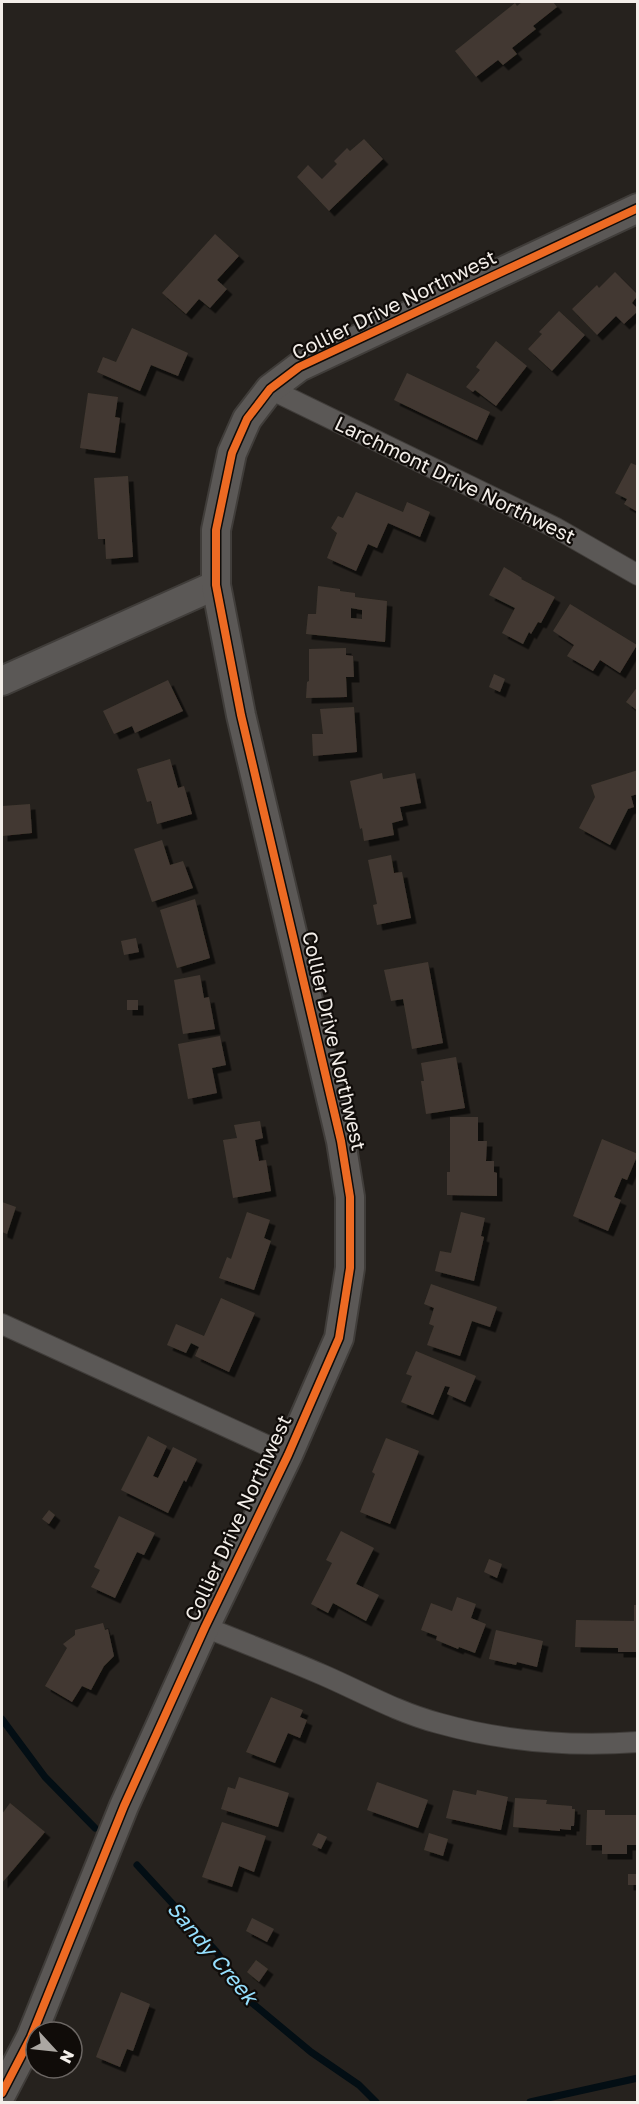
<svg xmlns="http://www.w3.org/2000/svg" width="639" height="2104" font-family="'Golos Text',sans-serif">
  <defs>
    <filter id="shadow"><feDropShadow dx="5.5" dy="5.5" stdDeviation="0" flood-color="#0009"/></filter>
  </defs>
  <rect width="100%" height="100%" fill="#26221e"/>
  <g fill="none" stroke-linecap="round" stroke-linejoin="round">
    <g stroke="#030e14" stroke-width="7">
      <path d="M2,1719L45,1777L95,1828"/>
      <path d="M137,1865L216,1951L251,2002L311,2052L359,2085L376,2102"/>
      <path d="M530,2102L638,2078"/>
    </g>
  </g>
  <g fill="#423931" fill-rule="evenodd" filter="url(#shadow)">
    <path d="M522,2H553L557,7L533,26L536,29L512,48L517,54L503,65L498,60L476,77L455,51L515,3L517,6Z"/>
    <path d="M364,139L383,159L329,211L297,177L308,165L322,179L337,164L334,161L347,148L350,151Z"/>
    <path d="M215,234L239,256L217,280L227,289L210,308L199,299L186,314L162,293Z"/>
    <path d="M615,272L638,295L632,303L638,309V311L624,324L616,316L597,335L572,309L597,285L599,288Z"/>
    <path d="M559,311L585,335L552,371L528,349L542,334L539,332Z"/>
    <path d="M132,328L188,353L178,376L151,365L140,391L97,372L103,357L116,362Z"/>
    <path d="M496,341L527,366L496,406L475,390L473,392L466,387L480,370L476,367Z"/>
    <path d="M407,373L490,412L477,440L394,400Z"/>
    <path d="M88,393L118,397L115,417L120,418L115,453L80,448Z"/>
    <path d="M631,463L638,466L636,511L624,504L627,499L615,493Z"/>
    <path d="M128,476L133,557L106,559L105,539H98L94,478Z"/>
    <path d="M356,492L403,512L407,502L430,512L420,537L388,523L377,548L368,544L356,571L327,558L337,533L331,528L338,516L343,518Z"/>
    <path d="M504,567L522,578L521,579L555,597L541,623L538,622L531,634L529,632L523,644L502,633L515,608L489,595Z"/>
    <path d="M318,586L340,589V591L355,593V597L387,601L385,642L306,634L308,614H316ZM351,608L362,610V619L351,618Z"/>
    <path d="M570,604L637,645L620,673L600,660L593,671L567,656L574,645L553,631Z"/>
    <path d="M346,648V655L353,656L354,677H346L347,697L306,698L307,682L309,681V649Z"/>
    <path d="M494,674L505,679L500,692L489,687Z"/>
    <path d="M168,680L183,711L135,733L132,726L114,734L103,711Z"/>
    <path d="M638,686V711L626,702Z"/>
    <path d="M354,707L357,752L313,756L312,734H323L320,709Z"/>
    <path d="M170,759L178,788L184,786L192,814L157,824L151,801L147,802L137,769Z"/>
    <path d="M638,770V794L631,796L634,807L628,809L610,845L579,828L595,797L591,785Z"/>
    <path d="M382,773L383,779L415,773L421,803L400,807L403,820L392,823L394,835L364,841L362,828L360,829L350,781Z"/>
    <path d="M30,804L32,833L2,836V806Z"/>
    <path d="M162,840L170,865L183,861L193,888L152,902L134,849Z"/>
    <path d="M391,855L394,873L402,872L411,918L377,925L373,905L377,904L368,860Z"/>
    <path d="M195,899L210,958L177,968L160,910Z"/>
    <path d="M136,938L139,952L124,955L121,941Z"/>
    <path d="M428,962L443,1043L412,1049L403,999L391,1001L384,970Z"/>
    <path d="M200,975L204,998L209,997L215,1029L183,1034L174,980Z"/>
    <rect x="127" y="1000" width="11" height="10"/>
    <path d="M220,1036L226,1065L212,1068L217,1093L188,1099L178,1044Z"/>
    <path d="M456,1057L465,1108L426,1114L421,1081H424L421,1063Z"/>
    <path d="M450,1117H478V1141H487L486,1161H494V1172L497,1173V1196L447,1195V1172H450Z"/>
    <path d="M260,1121L263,1138L255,1140L259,1161L266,1160L271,1191L233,1198L223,1140L237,1138L234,1125Z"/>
    <path d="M602,1139L638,1154L627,1180L622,1178L614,1197L621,1200L608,1231L573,1216Z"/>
    <path d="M2,1202L16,1207L7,1234L2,1232Z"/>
    <path d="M247,1212L270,1220L264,1238L271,1241L254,1290L219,1278L227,1257L231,1259Z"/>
    <path d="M461,1212L485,1218L481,1236L484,1237L474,1281L435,1271L440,1251L451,1253Z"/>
    <path d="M431,1284L497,1307L490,1327L472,1321L460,1356L427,1345L434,1326L429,1324L434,1308L424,1304Z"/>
    <path d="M221,1298L255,1313L229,1372L195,1356L199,1347L191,1343L186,1353L167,1345L176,1324L204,1336Z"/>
    <path d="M416,1351L476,1376L465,1402L447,1394L450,1387L445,1386L433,1415L401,1402L412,1376L406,1374Z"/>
    <path d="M148,1436L167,1446L153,1476L158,1478L173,1447L197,1459L186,1482L184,1480L168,1513L121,1490Z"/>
    <path d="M386,1438L419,1451L390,1524L360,1512L375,1474L372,1472Z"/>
    <path d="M49,1510L55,1515L49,1524L42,1519Z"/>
    <path d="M119,1516L155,1533L144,1555L137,1552L115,1598L91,1587L100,1570L94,1567Z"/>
    <path d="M341,1531L374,1548L356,1584L379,1595L366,1621L333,1603L328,1613L311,1604L332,1563L326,1560Z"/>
    <path d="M489,1559L502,1564L497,1578L484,1572Z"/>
    <path d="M457,1597L476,1604L471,1618L486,1624L475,1653L459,1647L458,1649L436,1640L437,1636L421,1630L431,1603L452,1611Z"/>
    <path d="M634,1605H638V1652H618V1648L575,1647L576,1620L634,1621Z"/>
    <path d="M103,1623L105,1630L108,1629L114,1656L104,1666L91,1690L82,1686L72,1702L45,1686L67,1648L63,1644L75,1635V1630Z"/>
    <path d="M496,1630L543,1641L537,1667L517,1662L516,1665L489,1659Z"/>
    <path d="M271,1697L303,1710L300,1717L307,1720L300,1738L288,1733L275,1763L246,1752Z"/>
    <path d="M239,1777L289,1793L278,1827L221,1809L228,1787L235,1789Z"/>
    <path d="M377,1782L428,1800L418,1828L367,1810Z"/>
    <path d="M453,1790L476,1795L477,1790L508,1797L501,1830L446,1818Z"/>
    <path d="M515,1798L547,1800L546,1804L572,1806V1809H575L574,1826H571V1830L560,1829V1831L513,1827Z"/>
    <path d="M10,1803L45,1832L2,1883V1814Z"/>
    <path d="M587,1810H605V1815H638V1845H627V1854H602V1845H586Z"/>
    <path d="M222,1822L266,1836L254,1872L239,1866L232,1887L202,1877Z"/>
    <path d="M318,1833L327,1837L321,1849L312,1845Z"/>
    <path d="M429,1833L448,1839L443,1856L424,1850Z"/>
    <rect x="628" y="1874" width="10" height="11"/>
    <path d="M252,1918L274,1929L267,1942L246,1931Z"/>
    <path d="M256,1960L268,1969L259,1982L247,1972Z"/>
    <path d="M121,1992L150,2004L133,2051L127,2049L120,2067L96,2057Z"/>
  </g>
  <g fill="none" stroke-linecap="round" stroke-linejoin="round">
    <defs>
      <g id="street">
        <path d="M270,389L556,528L638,575"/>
        <path d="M2,1324L288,1455"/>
        <path d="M205,1627C244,1643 284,1658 323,1675C362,1692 397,1712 438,1723C502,1741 571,1747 638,1742"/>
      </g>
      <g id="secondary">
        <path d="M2,681L216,585"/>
        <path d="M2,2093L31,2037L124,1806L205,1627L288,1455L339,1338L350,1268V1197L341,1141L241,715L216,585V530L232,453L247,419L270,389L299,367L638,208"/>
      </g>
    </defs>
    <use href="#street" stroke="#403d3a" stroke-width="22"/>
    <use href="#secondary" stroke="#403d3a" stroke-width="32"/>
    <use href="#street" stroke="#5b5856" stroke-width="20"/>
    <use href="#secondary" stroke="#5b5856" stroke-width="28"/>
    <defs>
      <path id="cycleway" d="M2,2093L31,2037L124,1806L205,1627L288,1455L339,1338L350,1268V1197L341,1141L241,715L216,585V530L232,453L247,419L270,389L299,367L638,208"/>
    </defs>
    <use href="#cycleway" stroke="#100c09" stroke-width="11"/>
    <use href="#cycleway" stroke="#ed6a23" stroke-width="8"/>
  </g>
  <g text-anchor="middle" stroke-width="4.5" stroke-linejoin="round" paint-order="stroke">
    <g font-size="20" fill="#f3eee9" stroke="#100c09">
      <text transform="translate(394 305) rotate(-26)" y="7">Collier Drive Northwest</text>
      <text transform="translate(455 480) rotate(26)" y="7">Larchmont Drive Northwest</text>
      <text transform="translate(334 1041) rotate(77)" y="7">Collier Drive Northwest</text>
      <text transform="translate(238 1518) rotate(-65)" y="7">Collier Drive Northwest</text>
    </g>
    <g font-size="21" font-style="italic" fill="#96e0ff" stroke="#100c09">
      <text transform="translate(212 1953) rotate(50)" y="7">Sandy Creek</text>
    </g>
  </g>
  <rect width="639" height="2104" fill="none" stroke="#f3eee9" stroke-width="6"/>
  <g transform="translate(54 2050) rotate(117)"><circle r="28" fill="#100c09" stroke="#6b6663" stroke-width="1.5"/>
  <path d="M0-4.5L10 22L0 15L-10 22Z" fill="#aba7a2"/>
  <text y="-9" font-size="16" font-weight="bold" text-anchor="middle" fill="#f3eee9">N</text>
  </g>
</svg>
